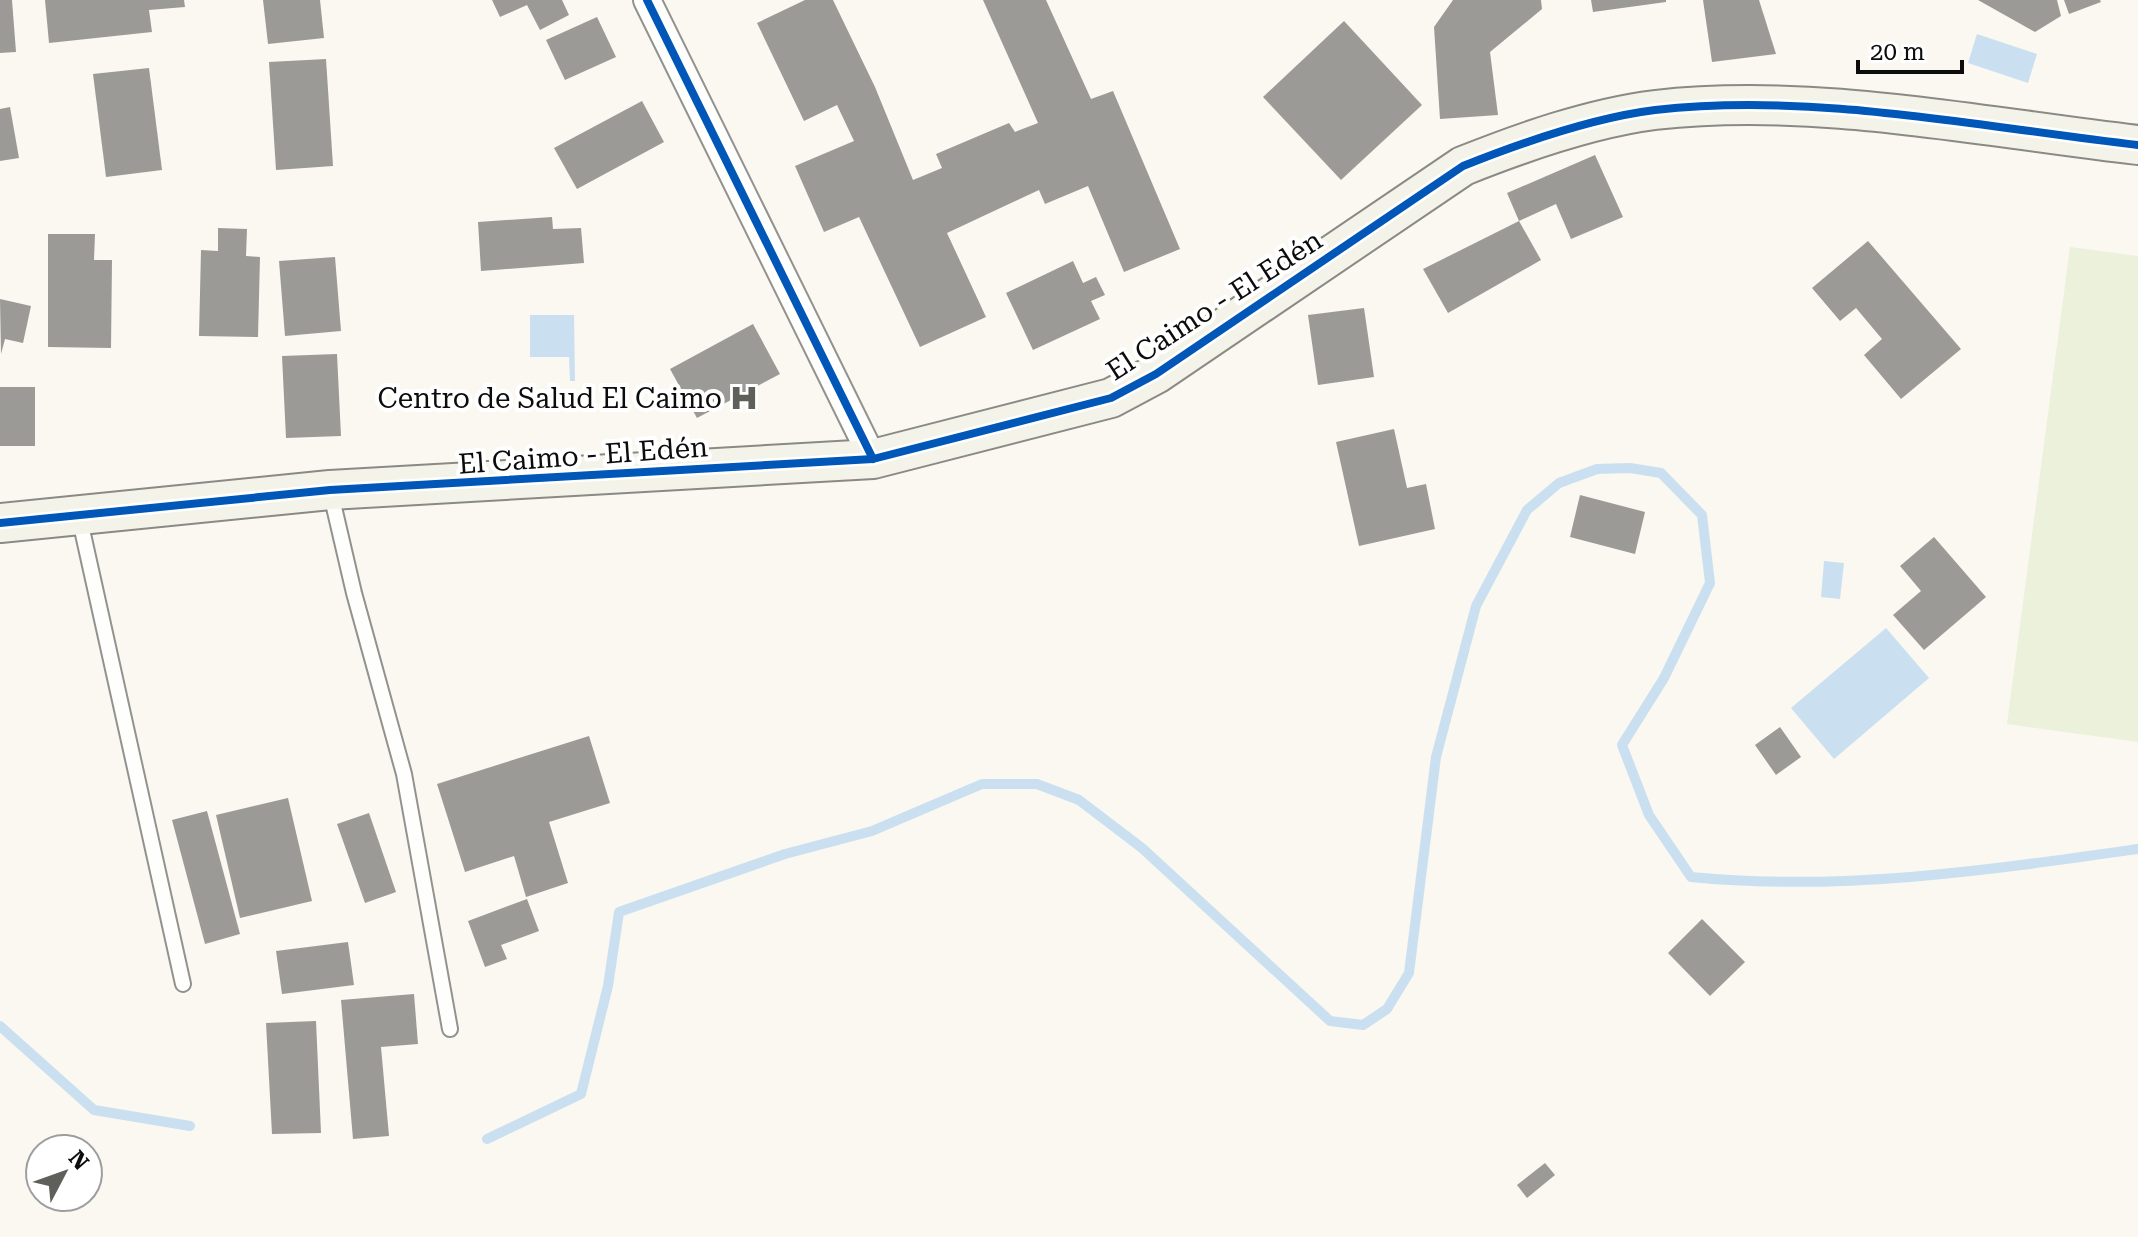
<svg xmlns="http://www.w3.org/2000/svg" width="2138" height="1237" font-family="'Roboto Serif',serif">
  <rect width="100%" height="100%" fill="#faf8f0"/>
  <path fill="#ebf1db" d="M2070,247L2138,256V742L2007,724Z"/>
  <g fill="#cae0f0">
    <path d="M1977,34L2037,54L2028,83L1968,63Z"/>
    <path d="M530,315H574L575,381H570L569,357H530Z"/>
    <path d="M1824,561L1844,563L1840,599L1821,597Z"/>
    <path d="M1886,628L1929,678L1834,759L1791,708Z"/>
  </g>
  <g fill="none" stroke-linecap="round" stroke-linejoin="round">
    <g stroke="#cae0f0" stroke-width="10">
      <path d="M0,1026L94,1110L190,1126"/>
      <path d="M487,1139L581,1094L608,986L619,912L785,854L872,831L982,784H1037L1079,800L1142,848L1330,1021L1363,1025L1387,1009L1409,973L1436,757L1476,606L1527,510L1559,483L1597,469L1630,468L1661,473L1702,515L1710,583L1664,678L1622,745L1649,815L1691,877C1841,892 1990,870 2138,849"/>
    </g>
  </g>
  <g fill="#9c9a96">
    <path d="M0,0H12L16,52L0,53Z"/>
    <path d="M45,0H184L185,7L149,10L152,32L49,43Z"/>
    <path d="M263,0H320L324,38L268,44Z"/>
    <path d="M492,0H562L569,15L540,30L527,5L500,17Z"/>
    <path d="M805,0H833L875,87L913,180L942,168L936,154L1009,123L1015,132L1038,123L983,0H1046L1091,99L1113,91L1180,249L1124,272L1088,186L1045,204L1039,190L947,233L986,317L920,347L859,217L824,232L795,166L854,141L837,105L804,121L757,23Z"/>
    <path d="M1453,0H1541L1542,9L1490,52L1498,115L1440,119L1434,27Z"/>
    <path d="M1591,0H1666V2L1593,12Z"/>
    <path d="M1703,0H1759L1776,54L1712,62Z"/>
    <path d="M1978,0H2057L2061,16L2035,32Z"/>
    <path d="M2064,0H2100L2101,2L2069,14Z"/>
    <path d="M597,17L616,57L565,80L546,40Z"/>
    <path d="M1344,21L1422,105L1341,180L1263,97Z"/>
    <path d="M326,59L333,166L276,170L269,62Z"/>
    <path d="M149,68L162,170L106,177L93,74Z"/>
    <path d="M642,101L664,142L577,189L554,148Z"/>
    <path d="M10,107L19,158L0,161V109Z"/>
    <path d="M1595,155L1623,217L1571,239L1556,204L1519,221L1507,193Z"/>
    <path d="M552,217L553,229L581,228L584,263L481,271L478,222Z"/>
    <path d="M1519,221L1541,260L1448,313L1423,269Z"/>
    <path d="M218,228L247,229L246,256L260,257L258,337L199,336L201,250L218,251Z"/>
    <path d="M48,234H95L94,260H112L111,348L48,347Z"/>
    <path d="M1868,241L1961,349L1901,399L1864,355L1882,339L1856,308L1840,321L1812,288Z"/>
    <path d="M335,257L341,331L285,336L279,261Z"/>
    <path d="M1073,261L1083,283L1096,277L1105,295L1091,301L1100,319L1033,350L1006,293Z"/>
    <path d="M0,299L31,306L23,343L5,339L1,354Z"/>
    <path d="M1364,308L1374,377L1318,385L1308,315Z"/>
    <path d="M753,324L780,374L697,418L670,369Z"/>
    <path d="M337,354L341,436L286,438L282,356Z"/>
    <rect x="0" y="387" width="35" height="59"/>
    <path d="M1394,429L1407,488L1426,484L1435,529L1359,546L1336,442Z"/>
    <path d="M1580,495L1645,512L1635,554L1570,537Z"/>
    <path d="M1934,537L1986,597L1924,650L1893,615L1921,591L1900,566Z"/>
    <path d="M1780,727L1801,757L1776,775L1755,745Z"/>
    <path d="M589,736L610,803L549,822L568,883L526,897L514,856L465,872L437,784Z"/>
    <path d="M288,798L312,901L240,918L216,815Z"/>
    <path d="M207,811L240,934L205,944L172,820Z"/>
    <path d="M369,813L396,892L365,903L337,824Z"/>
    <path d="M527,899L539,931L501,945L507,959L485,967L468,921Z"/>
    <path d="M1702,919L1745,962L1710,996L1668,953Z"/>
    <path d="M348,942L354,985L282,994L276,951Z"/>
    <path d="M414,994L418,1044L381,1047L389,1136L353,1139L341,1000Z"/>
    <path d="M316,1021L321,1133L272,1134L266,1023Z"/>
    <path d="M1545,1163L1555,1175L1527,1198L1517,1185Z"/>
  </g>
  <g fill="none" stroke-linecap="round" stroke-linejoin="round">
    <defs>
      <g id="lane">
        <path d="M330,490L354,593L404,774L450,1029"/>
        <path d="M79,516L183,984"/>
      </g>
      <path id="street" d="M647,0L873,459"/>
      <path id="secondary" d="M0,523L330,490L873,459L1111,398L1156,374L1463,166C1523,142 1591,118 1655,110C1815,92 1980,127 2138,145"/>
    </defs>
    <use href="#lane" stroke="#93928f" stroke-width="18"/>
    <use href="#street" stroke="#93928f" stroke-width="30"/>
    <use href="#secondary" stroke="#8a8985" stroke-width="42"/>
    <use href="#lane" stroke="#fefefd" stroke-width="14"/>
    <use href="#street" stroke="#fefefd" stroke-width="26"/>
    <use href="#secondary" stroke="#f3f3e9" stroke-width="38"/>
    <defs>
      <g id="cycleway">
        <path d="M647,0L873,459"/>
        <path d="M0,523L330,490L873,459L1111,398L1156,374L1463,166C1523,142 1591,118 1655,110C1815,92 1980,127 2138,145"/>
      </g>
    </defs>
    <use href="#cycleway" stroke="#fff" stroke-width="13"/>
    <use href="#cycleway" stroke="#0057b8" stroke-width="8"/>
  </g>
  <defs>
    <symbol id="hospital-bare" viewBox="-9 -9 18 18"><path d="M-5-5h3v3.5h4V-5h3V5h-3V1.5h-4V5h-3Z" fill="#5f5f5c" stroke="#fff" stroke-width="2.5" paint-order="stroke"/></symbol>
  </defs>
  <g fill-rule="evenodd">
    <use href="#hospital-bare" x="724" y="378" width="40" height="40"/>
  </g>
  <g text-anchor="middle" stroke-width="8" stroke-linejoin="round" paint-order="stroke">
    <g font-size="28" fill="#0c0c0c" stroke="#fff">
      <text transform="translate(1214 305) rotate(-33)" y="10">El Caimo - El Edén</text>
      <text transform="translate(583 455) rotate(-4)" y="10">El Caimo - El Edén</text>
    </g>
    <g font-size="28" fill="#0c0c0c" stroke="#fff" text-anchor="end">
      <text x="722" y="408">Centro de Salud El Caimo</text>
    </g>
  </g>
  <g transform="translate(64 1173) rotate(49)"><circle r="38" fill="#ffffff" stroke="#9e9e9e" stroke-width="2"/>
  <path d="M0-6L14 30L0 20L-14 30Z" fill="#5f5f5c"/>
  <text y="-12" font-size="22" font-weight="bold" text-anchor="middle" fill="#0c0c0c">N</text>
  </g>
  <path d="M1858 60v12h104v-12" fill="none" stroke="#0c0c0c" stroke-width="4"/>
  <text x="1870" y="60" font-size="24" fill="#0c0c0c" stroke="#ffffff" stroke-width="6" paint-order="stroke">20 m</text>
</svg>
